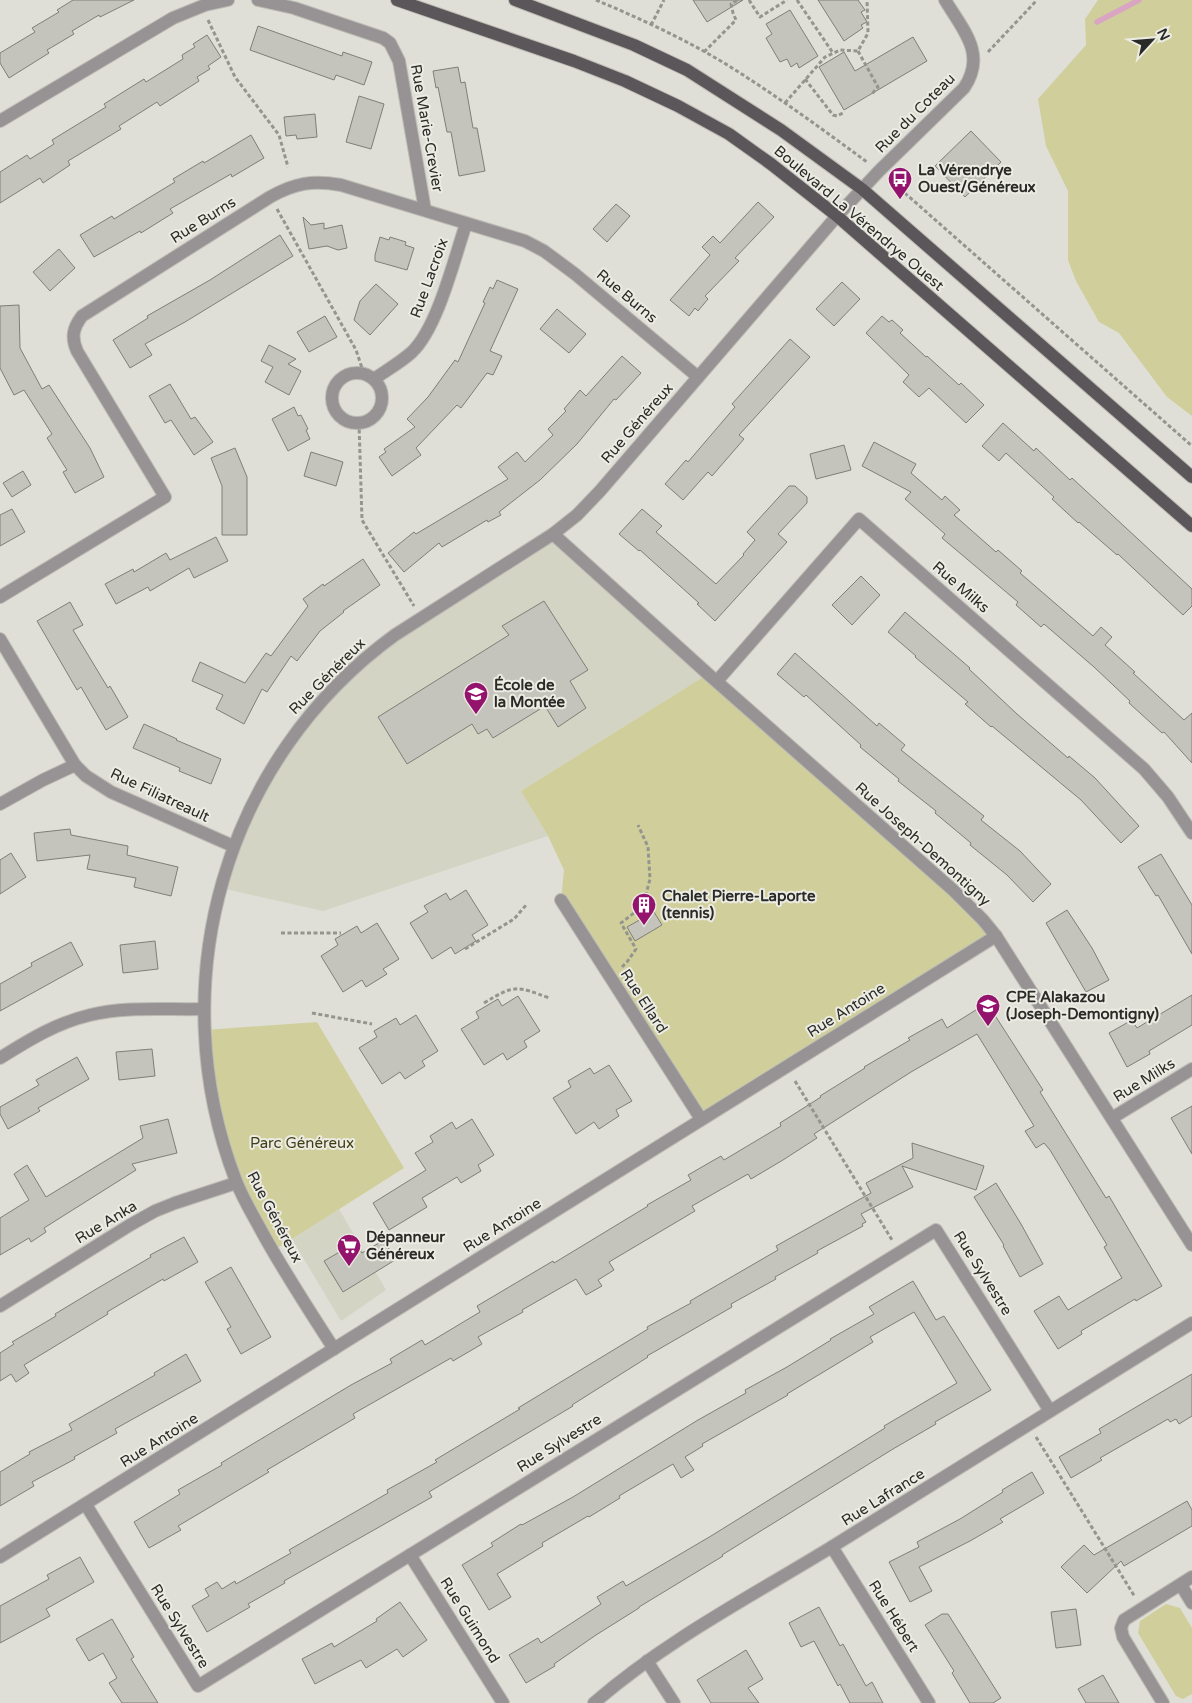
<svg xmlns="http://www.w3.org/2000/svg" width="1192" height="1703" font-family="'Varela Round',sans-serif">
  <rect width="100%" height="100%" fill="#dfdfd7"/>
  <g fill="#d4d4c4">
    <path d="M553,534L708,674L521,791L548,836L323,911L221,888L259,790L355,666Z"/>
    <path d="M339,1209L386,1290L341,1321L292,1239Z"/>
  </g>
  <g fill="#d0cf9b">
    <path d="M1098,0H1192V416L1167,397L1119,333L1099,322L1076,281L1068,260V191L1046,146L1038,99L1086,45L1085,19Z"/>
    <path d="M708,674L996,936L701,1119L561,900L564,870L548,836L521,791Z"/>
    <path d="M317,1022L404,1168L273,1251L228,1160L205,1030Z"/>
    <path d="M1166,1604L1180,1608L1192,1628V1694L1183,1699L1176,1696L1138,1633L1140,1621Z"/>
  </g>
  <g fill="none" stroke-linecap="round" stroke-linejoin="round">
    <path stroke="#d9a5c2" stroke-width="5.5" d="M1097,22L1139,0"/>
  </g>
  <g fill="#c4c4bc" stroke="#7f7f78">
    <path d="M73,0H134L100,17L99,15L72,31L74,34L47,50L49,53L9,78L0,63V53L35,32L32,28L59,12L57,10Z"/>
    <path d="M693,0H743L707,22Z"/>
    <path d="M818,0H858L865,10L861,12L867,22L861,25L863,28L844,41Z"/>
    <path d="M790,10L818,56L799,68L797,63L791,67L787,59L780,62L766,38L772,34L766,24Z"/>
    <path d="M258,26L342,56L343,52L372,62L364,85L336,75L334,80L250,50Z"/>
    <path d="M207,35L221,57L208,66L210,69L197,77L199,81L160,106L157,102L119,126L121,129L68,161L70,165L43,183L40,178L0,203V172L27,155L30,159L54,144L52,140L106,107L104,104L144,79L146,82L183,59L182,55L195,47L193,44Z"/>
    <path d="M913,37L927,61L844,110L819,67L844,52L855,71Z"/>
    <path d="M458,67L461,83L465,82L473,128H477L485,171L459,176L451,132H447L438,87L436,88L433,71Z"/>
    <path d="M359,96L384,104L371,149L346,142Z"/>
    <path d="M315,114L317,137L297,139L296,135L286,136L284,117Z"/>
    <path d="M971,131L1001,162L965,197L935,166Z"/>
    <path d="M251,135L264,158L232,177L231,174L170,209L173,213L141,233L140,231L94,257L80,235L112,216L114,219L175,182L173,179L203,161L204,163Z"/>
    <path d="M758,202L774,217L735,258L739,261L705,296L708,299L698,311L695,308L689,316L670,300L710,255L702,247L713,236L720,243Z"/>
    <path d="M616,204L630,216L607,242L593,229Z"/>
    <path d="M303,217L311,225L324,223V229L342,225L347,248L338,250L327,246L309,249Z"/>
    <path d="M280,235L293,256L185,322L145,344L152,355L130,368L113,340L148,318L147,316L210,280Z"/>
    <path d="M380,237L389,240L390,237L406,242L405,245L414,248L407,270L375,261V255Z"/>
    <path d="M59,249L75,268L50,291L33,272Z"/>
    <path d="M497,280L518,289L490,351L502,356L493,375L487,373L461,408L457,405L416,448L421,455L392,476L379,457L386,452L384,449L415,427L407,419L428,397L455,360L458,362L485,303L483,302L490,287L493,289Z"/>
    <path d="M842,282L860,299L834,326L816,309Z"/>
    <path d="M376,284L398,304L370,335L354,320L360,301Z"/>
    <path d="M19,305L20,348L42,389L49,385L90,448L104,477L75,493L63,472L67,470L47,438L52,434L24,390L14,395L0,368V306Z"/>
    <path d="M557,309L586,334L569,353L540,329Z"/>
    <path d="M325,316L337,337L309,352L297,332Z"/>
    <path d="M882,316L889,322L892,320L903,330L900,333L926,357L927,356L959,385L961,383L984,405L966,423L929,388L919,397L903,382L909,375L866,333Z"/>
    <path d="M790,339L810,357L739,435L744,439L712,476L708,472L683,500L665,484L686,460L688,462L735,407L732,404Z"/>
    <path d="M269,345L296,359L288,364L301,371L289,395L265,382L273,367L261,361Z"/>
    <path d="M622,356L641,373L616,400L614,399L577,444L540,480L499,512L501,515L488,522L487,520L442,547L439,543L404,572L388,553L414,532L416,534L508,479L498,467L517,452L525,462L553,435L548,429L566,411L564,409L580,390L586,396Z"/>
    <path d="M170,384L191,419L195,417L213,442L194,455L171,420L165,423L149,396Z"/>
    <path d="M294,407L298,416L301,415L308,429L306,430L310,439L288,451L272,419Z"/>
    <path d="M1003,423L1034,451L1036,448L1070,480L1072,478L1192,589V606L1183,615L1118,554L1117,555L1079,522L1078,523L1052,499L1054,497L1006,453L999,461L982,446Z"/>
    <path d="M874,442L916,464L911,473L942,500L945,496L960,510L954,515L996,552L998,550L1022,571L1020,573L1093,636L1101,627L1112,637L1105,645L1135,672L1133,673L1184,720L1192,713V763L1164,732L1162,733L1129,703L1130,701L1094,667L1044,624L1041,627L1016,605L1018,602L942,538L945,534L905,499L911,492L862,466Z"/>
    <path d="M844,445L851,470L816,479L810,454Z"/>
    <path d="M235,448L247,477V535H222V486L211,458Z"/>
    <path d="M311,452L343,462L336,486L304,476Z"/>
    <path d="M23,471L31,485L12,497L3,483Z"/>
    <path d="M789,486H795L807,497V503L778,534L787,542L715,621L697,604L699,603L640,550L639,551L619,534L642,509L662,526L656,532L716,584L744,555L743,554L755,540L747,532Z"/>
    <path d="M12,509L25,532L0,546V515Z"/>
    <path d="M216,537L228,561L194,578L189,568L150,591L148,587L116,604L105,584L133,569L134,572L166,553L170,560Z"/>
    <path d="M363,559L380,585L343,611L344,612L320,631L297,661L291,656L267,692L262,689L244,724L216,709L223,695L192,681L200,662L245,683L266,653L271,656L308,606L303,599L323,584L324,586Z"/>
    <path d="M861,576L880,595L852,625L832,605Z"/>
    <path d="M544,601L588,670L570,681L586,708L558,727L545,706L493,738L487,729L478,734L472,724L407,764L378,717L509,635L502,626Z"/>
    <path d="M70,602L83,625L73,630L108,688L110,686L128,717L106,730L81,687L77,690L37,621Z"/>
    <path d="M905,612L970,668L969,669L1017,714L1068,758L1069,756L1095,778L1139,826L1121,843L1081,800L992,726L991,727L965,704L968,702L915,657L916,656L888,632Z"/>
    <path d="M795,653L877,726L879,723L905,745L901,750L984,816L981,820L1020,851L1051,884L1033,902L1007,875L970,845L971,843L935,813L936,811L898,781L899,779L860,747L861,745L806,695L804,697L777,674Z"/>
    <path d="M144,724L177,739L176,740L221,759L211,784L179,771L180,768L133,748Z"/>
    <path d="M70,829L71,835L128,846L127,855L178,867L171,896L134,887L136,878L87,869L90,855L37,861L34,833Z"/>
    <path d="M11,853L26,877L0,894V860Z"/>
    <path d="M1161,854L1192,905V954L1158,895L1156,896L1138,867Z"/>
    <path d="M466,890L488,925L472,935L476,941L455,954L451,947L432,959L410,923L428,912L424,906L446,893L450,900Z"/>
    <path d="M1067,910L1092,948L1109,980L1086,992L1046,923Z"/>
    <path d="M654,912L662,925L635,941L627,927Z"/>
    <path d="M377,923L399,959L383,969L387,974L366,987L362,980L343,992L321,956L338,945L335,939L357,926L361,933Z"/>
    <path d="M155,941L158,969L123,973L120,945Z"/>
    <path d="M71,942L83,965L0,1011V984L32,966L31,963Z"/>
    <path d="M1192,995V1025L1149,1051L1150,1054L1127,1067L1109,1033L1132,1020L1137,1028Z"/>
    <path d="M518,996L540,1031L524,1041L527,1047L507,1060L503,1053L484,1065L461,1029L479,1018L476,1012L498,999L502,1006Z"/>
    <path d="M987,1003L1043,1090L1040,1092L1106,1198L1109,1196L1162,1286L1136,1301L1135,1299L1081,1331L1082,1334L1058,1349L1034,1311L1059,1296L1068,1310L1122,1278L1104,1247L1107,1245L1050,1150L1044,1143L1036,1148L1025,1131L1034,1126L977,1034L911,1072L814,1134L817,1138L783,1160L751,1179L748,1174L692,1206L695,1211L609,1262L614,1270L598,1280L602,1286L586,1295L576,1279L522,1310L523,1312L478,1337L482,1344L453,1361L451,1358L353,1414L355,1418L267,1470L269,1472L178,1526L181,1530L149,1548L134,1522L180,1494L178,1490L222,1465L221,1463L351,1385L392,1363L390,1359L422,1340L425,1345L480,1312L477,1306L553,1261L554,1263L648,1206L647,1205L691,1180L688,1175L721,1156L724,1160L781,1126L780,1123L821,1097L820,1096L865,1068L864,1067L910,1040L908,1038L942,1019L947,1028Z"/>
    <path d="M416,1015L438,1051L422,1061L425,1066L405,1079L400,1072L382,1084L359,1048L377,1037L374,1031L396,1018L400,1025Z"/>
    <path d="M152,1049L155,1076L119,1080L116,1052Z"/>
    <path d="M77,1057L89,1079L38,1108L40,1111L8,1129L0,1114V1107L39,1085L36,1080Z"/>
    <path d="M609,1065L632,1101L616,1110L619,1116L599,1129L594,1122L576,1134L553,1098L571,1087L568,1081L590,1068L594,1074Z"/>
    <path d="M1192,1106V1154L1171,1118Z"/>
    <path d="M168,1119L177,1153L132,1164L136,1170L44,1228L46,1232L31,1242L29,1238L0,1255V1218L29,1200L14,1174L27,1165L46,1197L143,1138L140,1126Z"/>
    <path d="M472,1119L494,1155L478,1165L481,1171L461,1183L457,1177L422,1198L427,1207L389,1230L373,1203L426,1170L415,1153L433,1142L430,1136L452,1122L456,1129Z"/>
    <path d="M912,1143L984,1166L976,1190L902,1166L913,1187L861,1214L866,1222L862,1224L863,1226L817,1251L818,1253L775,1277L776,1279L731,1304L732,1307L647,1356L648,1357L572,1405L573,1406L429,1492L432,1497L284,1581L285,1583L248,1604L250,1607L207,1632L192,1606L209,1596L205,1589L217,1582L222,1589L235,1581L236,1584L291,1553L289,1550L388,1493L387,1490L437,1462L435,1460L520,1409L518,1408L648,1329L647,1327L691,1303L690,1301L778,1250L776,1246L871,1193L866,1183L913,1158Z"/>
    <path d="M996,1183L1021,1224L1043,1264L1020,1277L1003,1246L1004,1245L974,1197Z"/>
    <path d="M184,1237L198,1262L164,1281L163,1279L107,1312L108,1314L24,1365L29,1373L16,1382L11,1374L0,1381V1353L14,1344L12,1342L56,1316L55,1314L98,1288L151,1257L150,1255Z"/>
    <path d="M384,1240L395,1260L343,1292L324,1261L355,1243L362,1253Z"/>
    <path d="M231,1267L271,1337L241,1354L227,1329L231,1327L205,1282Z"/>
    <path d="M913,1281L936,1320L944,1316L991,1390L935,1422L936,1424L893,1449L722,1555L723,1556L639,1607V1608L596,1635L554,1664L555,1666L526,1683L509,1655L538,1638L541,1643L601,1604L597,1597L623,1581L626,1586L711,1536L885,1428L884,1426L957,1383L914,1312L870,1337L873,1342L787,1394L788,1395L702,1444L703,1446L685,1457L694,1470L681,1478L673,1464L619,1496L620,1498L589,1517L588,1516L542,1543L543,1546L497,1574L511,1597L489,1610L462,1565L493,1546L491,1543L521,1524L522,1525L573,1497L698,1420L746,1393L745,1390L787,1367L831,1340L830,1339L874,1314L869,1307Z"/>
    <path d="M186,1354L201,1381L115,1429L117,1433L74,1457L75,1459L32,1482L34,1486L0,1506V1472L30,1454L29,1452L72,1430L69,1424L155,1375L154,1373Z"/>
    <path d="M1192,1374V1416L1179,1424L1176,1419L1170,1422L1168,1419L1100,1458L1102,1460L1071,1478L1059,1457L1101,1433L1099,1429Z"/>
    <path d="M1032,1472L1044,1493L1000,1519L1003,1522L970,1541L919,1567L932,1591L910,1602L889,1562L919,1547L917,1542L960,1519L1003,1492L1002,1490Z"/>
    <path d="M1187,1501L1192,1510V1526L1124,1566L1121,1561L1087,1593L1061,1567L1084,1545L1094,1555Z"/>
    <path d="M80,1557L94,1582L46,1609L50,1616L0,1643V1606L49,1579L47,1575Z"/>
    <path d="M400,1602L427,1640L403,1657L397,1649L366,1668L361,1660L315,1684L302,1659L332,1643L334,1647L377,1621L376,1619Z"/>
    <path d="M819,1607L840,1646L843,1644L866,1686L872,1682L883,1703H850L840,1684L838,1686L814,1641L801,1647L789,1623Z"/>
    <path d="M1076,1609L1081,1645L1056,1648L1051,1612Z"/>
    <path d="M942,1614H948L1001,1698L993,1703H970L952,1673L954,1671L925,1625Z"/>
    <path d="M112,1619L134,1657L131,1659L158,1703H122L109,1683L117,1678L103,1653L89,1661L76,1639Z"/>
    <path d="M746,1650L763,1679L748,1688L759,1703H711L697,1680Z"/>
    <path d="M1103,1675L1119,1703H1086L1078,1689Z"/>
  </g>
  <g fill="none" stroke-linecap="round" stroke-linejoin="round">
    <defs>
      <g id="minor">
        <path d="M258,0L294,8L383,38L390,43L399,61L425,210"/>
        <path d="M0,121L173,18L205,5L228,0"/>
        <circle cx="357" cy="398" r="25"/>
        <path d="M374,379C387,370 401,362 412,352C438,327 454,259 466,224"/>
        <path d="M553,534L708,674L953,890L983,920L996,936L1192,1245"/>
        <path d="M0,597L165,497L77,351C71,337 73,328 82,316L270,197C295,183 312,180 341,185L525,241L544,251L575,274L698,377"/>
        <path d="M0,639L75,765L86,776L111,792L233,846"/>
        <path d="M717,681L859,519L1144,769L1168,797L1192,833"/>
        <path d="M0,804L43,780L75,765"/>
        <path d="M561,900L701,1119"/>
        <path d="M0,1058C29,1040 56,1023 90,1015C125,1006 168,1010 204,1009"/>
        <path d="M1112,1118L1192,1069"/>
        <path d="M0,1306L130,1225L155,1211L175,1203L236,1183"/>
        <path d="M334,1349C309,1310 284,1272 262,1232C253,1215 243,1199 236,1181C160,984 224,759 395,635L553,534L577,515L600,491L837,216L879,171L964,88C987,54 963,30 945,0"/>
        <path d="M86,1505L198,1686L936,1230L1050,1411"/>
        <path d="M832,1547L929,1703"/>
        <path d="M410,1555L503,1703"/>
        <path d="M0,1557L996,936"/>
        <path d="M1181,1585L1192,1603"/>
        <path d="M647,1661L674,1703"/>
        <path d="M594,1703C665,1641 750,1597 830,1548C951,1474 1071,1398 1192,1323"/>
        <path d="M1163,1703L1123,1637L1121,1628L1124,1620L1192,1577"/>
      </g>
      <g id="major">
        <path d="M397,0L574,61L625,81L678,106L729,134L771,164L837,216L1192,526"/>
        <path d="M515,0L634,45L687,70L781,130L862,189L1192,477"/>
      </g>
    </defs>
    <use href="#minor" stroke="#bbbbb4" stroke-width="14"/>
    <use href="#major" stroke="#bbbbb4" stroke-width="14"/>
    <g stroke="#95958f" stroke-width="3" stroke-dasharray="4 2.5" stroke-linecap="butt">
      <path d="M596,0C641,19 687,40 729,66C777,96 822,129 867,162"/>
      <path d="M749,0L760,17L787,0"/>
      <path d="M797,0L833,53"/>
      <path d="M208,20L235,77L279,135L288,167"/>
      <path d="M651,25L664,0"/>
      <path d="M858,51L878,87L871,95"/>
      <path d="M704,52L736,20L733,13L731,4L738,0"/>
      <path d="M988,52L1037,0"/>
      <path d="M805,79L833,115L837,116L843,113"/>
      <path d="M785,103L825,57L840,50L858,51L868,33L867,0"/>
      <path d="M890,180L1192,446"/>
      <path d="M277,209L356,350L363,371"/>
      <path d="M359,423L362,520L414,606"/>
      <path d="M646,894L653,906"/>
      <path d="M281,933H341"/>
      <path d="M465,949L514,919L527,904"/>
      <path d="M622,967L627,962L636,949L621,923L643,906L650,879L648,847L638,825"/>
      <path d="M484,1003C515,984 517,986 549,998"/>
      <path d="M312,1013L372,1024"/>
      <path d="M795,1081L892,1240"/>
      <path d="M1036,1437L1135,1597"/>
    </g>
    <use href="#minor" stroke="#979395" stroke-width="12"/>
    <use href="#major" stroke="#5b5659" stroke-width="12"/>
  </g>
  <defs>
    <symbol id="bus-pin" viewBox="-11 -11 22 30"><path d="M0 17L-7.5 6A9.5 9.5 0 1 1 7.5 6Z" fill="#94146d" stroke="#ecece4"/><path d="M-5-6H5V4H4V6H2V4H-2V6H-4V4H-5ZM-3.5-4V0h7V-4ZM-3.5 1.2v1.5H-2V1.2ZM2 1.2v1.5H3.5V1.2Z" fill="#fff"/></symbol>
    <symbol id="school-pin" viewBox="-11 -11 22 30"><path d="M0 17L-7.5 6A9.5 9.5 0 1 1 7.5 6Z" fill="#94146d" stroke="#ecece4"/><path d="M0-5L7-2L0 1L-7-2ZM-4 1L0 2.5L4 1V4Q0 6-4 4Z" fill="#fff"/></symbol>
    <symbol id="building-pin" viewBox="-11 -11 22 30"><path d="M0 17L-7.5 6A9.5 9.5 0 1 1 7.5 6Z" fill="#94146d" stroke="#ecece4"/><path d="M-4-6H4V6H1V3H-1V6H-4ZM-2.5-4.3h1.7v1.8h-1.7ZM.8-4.3h1.7v1.8H.8ZM-2.5-1h1.7V.8h-1.7ZM.8-1h1.7V.8H.8Z" fill="#fff"/></symbol>
    <symbol id="supermarket-pin" viewBox="-11 -11 22 30"><path d="M0 17L-7.5 6A9.5 9.5 0 1 1 7.5 6Z" fill="#94146d" stroke="#ecece4"/><path d="M-6-5.5h2.5l.6 2H6L4.5 2H-2.5L-4.4-4H-6ZM-1.5 3.2a1.3 1.3 0 1 0 .1 0ZM3 3.2a1.3 1.3 0 1 0 .1 0Z" fill="#fff"/></symbol>
  </defs>
  <g fill-rule="evenodd">
    <use href="#bus-pin" x="886" y="165" width="28" height="38"/>
    <use href="#school-pin" x="462" y="680" width="28" height="38"/>
    <use href="#building-pin" x="630" y="891" width="28" height="38"/>
    <use href="#school-pin" x="974" y="992" width="28" height="38"/>
    <use href="#supermarket-pin" x="335" y="1232" width="28" height="38"/>
  </g>
  <g text-anchor="middle" stroke-width="4" stroke-linejoin="round" paint-order="stroke">
    <g font-size="15" fill="#2a2a27" stroke="#ecece4">
      <text transform="translate(915 113) rotate(-45)" y="5">Rue du Coteau</text>
      <text transform="translate(427 128) rotate(80)" y="5">Rue Marie-Crevier</text>
      <text transform="translate(859 218) rotate(40)" y="5">Boulevard La Vérendrye Ouest</text>
      <text transform="translate(203 220) rotate(-32)" y="5">Rue Burns</text>
      <text transform="translate(429 278) rotate(-70)" y="5">Rue Lacroix</text>
      <text transform="translate(627 296) rotate(40)" y="5">Rue Burns</text>
      <text transform="translate(637 423) rotate(-49)" y="5">Rue Généreux</text>
      <text transform="translate(961 587) rotate(41)" y="5">Rue Milks</text>
      <text transform="translate(327 676) rotate(-45)" y="5">Rue Généreux</text>
      <text transform="translate(160 795) rotate(25)" y="5">Rue Filiatreault</text>
      <text transform="translate(923 844) rotate(42)" y="5">Rue Joseph-Demontigny</text>
      <text transform="translate(644 1001) rotate(57)" y="5">Rue Ellard</text>
      <text transform="translate(846 1010) rotate(-32)" y="5">Rue Antoine</text>
      <text transform="translate(1144 1080) rotate(-32)" y="5">Rue Milks</text>
      <text transform="translate(275 1217) rotate(62)" y="5">Rue Généreux</text>
      <text transform="translate(106 1222) rotate(-31)" y="5">Rue Anka</text>
      <text transform="translate(502 1225) rotate(-32)" y="5">Rue Antoine</text>
      <text transform="translate(983 1273) rotate(58)" y="5">Rue Sylvestre</text>
      <text transform="translate(159 1440) rotate(-32)" y="5">Rue Antoine</text>
      <text transform="translate(559 1443) rotate(-32)" y="5">Rue Sylvestre</text>
      <text transform="translate(883 1497) rotate(-32)" y="5">Rue Lafrance</text>
      <text transform="translate(894 1616) rotate(58)" y="5">Rue Hébert</text>
      <text transform="translate(470 1620) rotate(58)" y="5">Rue Guimond</text>
      <text transform="translate(180 1626) rotate(58)" y="5">Rue Sylvestre</text>
    </g>
    <g font-size="15" font-weight="bold" fill="#2a2a27" stroke="#ecece4" text-anchor="start">
      <text x="918" y="175">La Vérendrye<tspan x="918" dy="17">Ouest/Généreux</tspan></text>
      <text x="494" y="690">École de<tspan x="494" dy="17">la Montée</tspan></text>
      <text x="662" y="901">Chalet Pierre-Laporte<tspan x="662" dy="17">(tennis)</tspan></text>
      <text x="1006" y="1002">CPE Alakazou<tspan x="1006" dy="17">(Joseph-Demontigny)</tspan></text>
      <text x="366" y="1242">Dépanneur<tspan x="366" dy="17">Généreux</tspan></text>
    </g>
    <g font-size="15" fill="#403e14" stroke="#ecece4">
      <text x="302" y="1148">Parc Généreux</text>
    </g>
  </g>
  <g transform="translate(1152 40) rotate(64)" stroke="#ecece4" stroke-width="4" paint-order="stroke">
  <path d="M0-4L9 19L0 12L-9 19Z" fill="#2a2a27"/>
  <text y="-8" font-size="14" font-weight="bold" text-anchor="middle" fill="#2a2a27">N</text>
  </g>
</svg>
